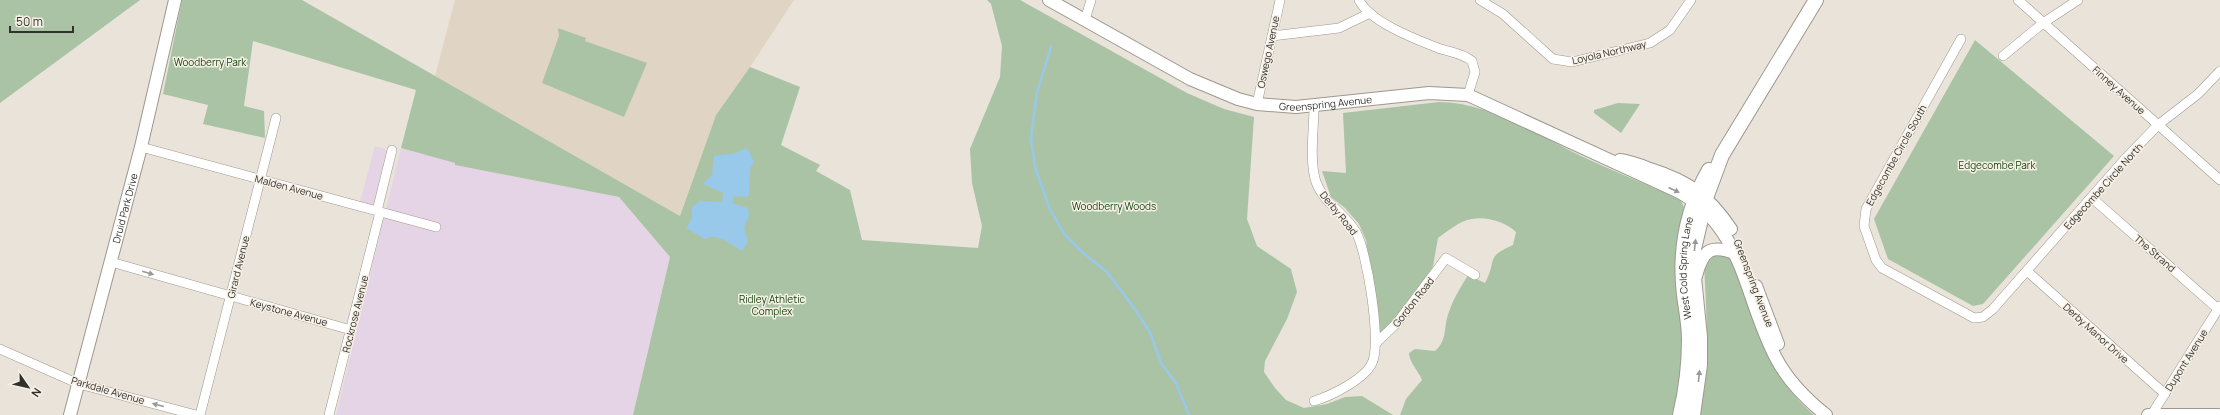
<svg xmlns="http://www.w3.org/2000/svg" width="2220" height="415" font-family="Manrope,sans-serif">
  <rect width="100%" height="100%" fill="#e9e3d9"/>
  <g fill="#e5d4e5">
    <path d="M375,146L385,149L386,152L372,210L359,206Z"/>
    <path d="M401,148L456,163L455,165L619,197L670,257L633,415H336Z"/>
  </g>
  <path fill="#e0d5c5" d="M455,0H794L750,67L716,115L680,216L435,76Z"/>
  <g fill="#aac3a5">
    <path d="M0,0H140L0,103Z"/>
    <path d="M182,0H302L680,216L716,115L750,67L800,87L781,145L820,165L816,171L850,190L862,240L978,248L982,226L972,183L970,149L1000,77L1002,46L991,4L987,0H1020L1187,93L1224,109L1254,117L1247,219L1257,246L1291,269L1297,292L1287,319L1265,361L1264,372L1275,388L1286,400L1304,408L1327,404L1345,397L1362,396L1393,415H633L670,257L619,197L455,165V163L401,148L416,90L253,41L244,106L264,111L265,138L203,124L208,105L163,94Z"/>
    <path d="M558,28L586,38L585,41L647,63L624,117L542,83L559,36Z"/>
    <path d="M1975,40L2114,156L1983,304L1973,306L1888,259L1874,219Z"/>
    <path d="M1439,102C1488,102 1538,135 1581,156C1611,170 1641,182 1671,195L1681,201L1684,207L1679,264L1683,329V366L1675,415H1400L1406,399L1422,380C1418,370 1409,362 1409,353L1415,349L1435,351C1448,340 1443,327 1449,312C1453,299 1461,287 1468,275L1485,283C1498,259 1484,258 1513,245L1516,232C1506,222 1486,216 1472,219C1459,221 1448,231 1438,238L1433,266L1425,283L1384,334L1379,336L1366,240L1359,224L1345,208L1331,197L1322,171L1346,173L1343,113Z"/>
    <path d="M1618,103L1640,104L1621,133L1594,113V110Z"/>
    <path d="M1714,254H1721L1731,259C1751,312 1768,377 1814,415H1697C1710,363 1707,318 1704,265L1707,259Z"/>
  </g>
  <path fill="#98c8ea" d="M746,148L749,151L754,162L750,169L749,194L747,197L734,196L732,203L748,208L749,216L744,227L748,242L742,251C730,244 717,232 705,239L686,228L692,218V207L700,201L722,202L723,193L703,184L712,175L714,156L736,153Z"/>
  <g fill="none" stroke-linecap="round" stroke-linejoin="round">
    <path stroke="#98c8ea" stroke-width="2.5" d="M1051,47L1037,92L1031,138L1035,167L1049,207L1064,234L1082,252L1107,272L1134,308L1150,332L1161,363L1176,383L1189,415"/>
    <defs>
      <g id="street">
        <path d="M1359,0C1370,22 1415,39 1438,48C1449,52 1462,53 1472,61L1475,72L1468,95"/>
        <path d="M1480,0L1503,14L1553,59L1572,62L1650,43L1670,30L1691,0"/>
        <path d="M2018,0L2220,180"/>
        <path d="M1085,20L1091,0"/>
        <path d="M1272,36L1339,28L1370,13"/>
        <path d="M1961,39L1866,209L1864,226L1876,260L1882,268L1974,318L1983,317L1993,309L2124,160L2158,125L2198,94L2220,71"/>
        <path d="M2003,56L2043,23L2078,0"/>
        <path d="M1257,104L1280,0"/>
        <path d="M141,147L436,227"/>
        <path d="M2092,198L2218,309"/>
        <path d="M377,211L392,150"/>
        <path d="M111,262L351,330"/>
        <path d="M2027,271L2165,394"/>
        <path d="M1376,343L1397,323L1446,258L1475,275"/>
        <path d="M0,349L79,384L196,415"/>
        <path d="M1314,401C1331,396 1365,379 1372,363C1382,343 1367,252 1356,232C1345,213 1324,204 1316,182C1309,160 1314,130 1314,106"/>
        <path d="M2152,414L2220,306"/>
        <path d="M200,415L276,118"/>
        <path d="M329,415L380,212"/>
      </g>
      <g id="secondary">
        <path id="s1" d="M1049,0L1190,79L1238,99L1257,104L1296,107L1429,93L1468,95L1679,192C1745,229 1744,298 1776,358C1788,381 1806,399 1826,415"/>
        <path d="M1620,160C1630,161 1640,165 1650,169C1688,181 1708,195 1731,229"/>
        <path d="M1696,276C1703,249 1711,244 1737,254"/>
        <path d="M1756,286L1778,344"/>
        <path id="s2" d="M70,415L141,147L175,0"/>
        <path d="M2148,415H2218"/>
      </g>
      <g id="primary">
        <path id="s3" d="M1680,415C1686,390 1689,364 1689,339C1689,321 1684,302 1683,284C1680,243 1689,205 1709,170"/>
        <path d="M1693,415L1700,365V337L1693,268L1694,249L1706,198L1722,155L1816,0"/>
      </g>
    </defs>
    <use href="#street" stroke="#9d988f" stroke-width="10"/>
    <use href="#secondary" stroke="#9d988f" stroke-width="14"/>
    <use href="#primary" stroke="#9d988f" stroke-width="16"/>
    <use href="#street" stroke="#fff" stroke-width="9"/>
    <use href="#secondary" stroke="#fff" stroke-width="12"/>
    <use href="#primary" stroke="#fff" stroke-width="14"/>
  </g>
  <defs><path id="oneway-solid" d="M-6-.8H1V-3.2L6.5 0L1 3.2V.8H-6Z"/></defs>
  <g fill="#989896">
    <use href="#oneway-solid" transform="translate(1674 190) rotate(24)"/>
    <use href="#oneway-solid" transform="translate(1695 245) rotate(-84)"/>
    <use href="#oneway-solid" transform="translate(148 273) rotate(16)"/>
    <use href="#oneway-solid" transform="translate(1699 376) rotate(-84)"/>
    <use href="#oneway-solid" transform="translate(158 405) rotate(-165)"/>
  </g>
  <g text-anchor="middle" stroke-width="3" stroke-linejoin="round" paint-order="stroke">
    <g font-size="10" fill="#32302c" stroke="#f6f0e6">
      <text transform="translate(1268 52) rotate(-78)" y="4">Oswego Avenue</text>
      <text transform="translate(1609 52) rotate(-13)" y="4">Loyola Northway</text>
      <text transform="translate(2119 90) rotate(42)" y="4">Finney Avenue</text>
      <text dy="4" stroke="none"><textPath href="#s1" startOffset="302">Greenspring Avenue</textPath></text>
      <text transform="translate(1896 155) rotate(-61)" y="4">Edgecombe Circle South</text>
      <text transform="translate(2103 186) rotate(-48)" y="4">Edgecombe Circle North</text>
      <text transform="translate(289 187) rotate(15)" y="4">Malden Avenue</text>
      <text dy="4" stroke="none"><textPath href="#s2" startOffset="214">Druid Park Drive</textPath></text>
      <text transform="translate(1339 213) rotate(51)" y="4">Derby Road</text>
      <text transform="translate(2155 253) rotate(41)" y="4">The Strand</text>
      <text transform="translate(238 267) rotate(-76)" y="4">Girard Avenue</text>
      <text dy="4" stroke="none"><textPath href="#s3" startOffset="148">West Cold Spring Lane</textPath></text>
      <text transform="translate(1754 283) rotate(69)" y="4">Greenspring Avenue</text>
      <text transform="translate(1413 302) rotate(-52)" y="4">Gordon Road</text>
      <text transform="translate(289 312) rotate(15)" y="4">Keystone Avenue</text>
      <text transform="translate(355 314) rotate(-76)" y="4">Rockrose Avenue</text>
      <text transform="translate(2096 333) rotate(42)" y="4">Derby Manor Drive</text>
      <text transform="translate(2186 360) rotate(-58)" y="4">Dupont Avenue</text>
      <text transform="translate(108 390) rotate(16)" y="4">Parkdale Avenue</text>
    </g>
    <g font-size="10" fill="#144309" stroke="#f6f0e6">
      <text x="210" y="66">Woodberry Park</text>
      <text x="1997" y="169">Edgecombe Park</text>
      <text x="1114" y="210">Woodberry Woods</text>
      <text x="772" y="303">Ridley Athletic<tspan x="772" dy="12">Complex</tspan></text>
    </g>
  </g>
  <g transform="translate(28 387) rotate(124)" stroke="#f6f0e6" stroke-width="3" paint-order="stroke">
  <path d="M0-3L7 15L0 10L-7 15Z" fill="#32302c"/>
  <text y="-6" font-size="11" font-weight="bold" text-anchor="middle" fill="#32302c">N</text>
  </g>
  <path d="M10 26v6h63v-6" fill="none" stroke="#32302c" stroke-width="2"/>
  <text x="16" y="26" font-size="12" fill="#32302c" stroke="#f6f0e6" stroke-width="3" paint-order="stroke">50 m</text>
</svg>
